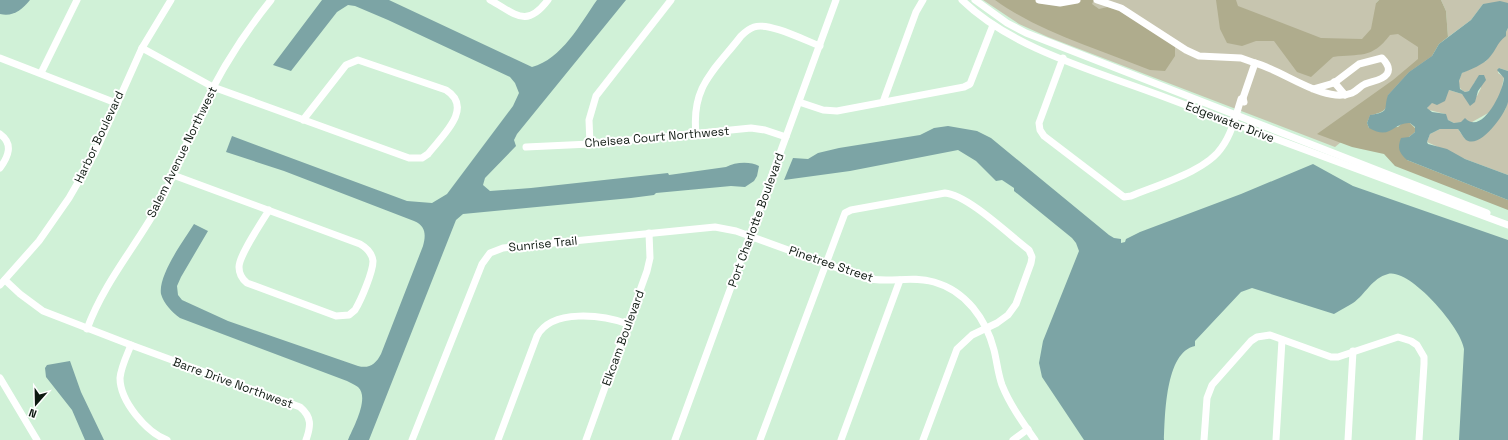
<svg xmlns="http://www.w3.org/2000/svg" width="1508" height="440" font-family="'Space Grotesk',sans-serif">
  <rect width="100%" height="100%" fill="#d0f1d7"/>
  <g fill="#c7c5af">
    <path d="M983,0H1379L1376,3L1394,25L1439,61L1335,147L1048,37L1019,24Z"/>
    <path d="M1441,0H1508V3L1483,4L1471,20L1448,37L1446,11Z"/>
    <path d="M1508,28V71L1499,68L1498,73L1504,77L1500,96L1490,112L1472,122L1454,123L1448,120L1445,114L1429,110L1427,108L1429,105L1449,90L1462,94L1466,97L1477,96L1481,88L1478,78L1474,83L1471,90L1465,92C1457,89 1458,80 1462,73L1486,61L1493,52L1497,43L1506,34V32Z"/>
    <path d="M1508,101V175L1465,159L1427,142L1430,134L1440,129H1458L1465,139L1505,110Z"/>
  </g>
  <g fill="#afac8d">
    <path d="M995,0H1094L1092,4L1099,9L1112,6L1175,41V56L1165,71L1150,70C1098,49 1041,33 995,0Z"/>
    <path d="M1216,0H1236L1238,6L1321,38L1362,39L1371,29L1376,3L1379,0H1441L1446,11L1448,37L1439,44L1432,56L1409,72L1388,95C1387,110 1386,112 1370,115L1367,123L1369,128L1398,127L1402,123H1410L1415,128V132L1409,137L1407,160L1508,200V210L1395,166L1384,154L1352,147L1317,134L1393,80L1418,59V47L1398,34L1390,35C1371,60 1360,53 1333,57L1311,77L1297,72L1274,41H1256L1242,46L1227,43L1220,29Z"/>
  </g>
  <g fill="#7ca4a5">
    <path d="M0,0H30C22,10 13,17 0,14Z"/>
    <path d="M322,0H389L532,67C562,59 580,24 597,0H626L517,134L514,140L516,146L485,178L483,185L490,191L531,188L668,173L669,175L726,167C735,162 750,161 759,166L757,176L754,181L745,187L731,186L656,193L654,195L631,198L463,214L456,220L369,440H348C353,428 370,398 358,387C355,385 351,383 347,381L180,318C172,312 164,304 161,294C158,275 184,240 194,224L208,231L181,277L177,286L178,295L182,300L228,321L358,366C369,369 376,364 381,354L423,246C426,235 426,226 414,221L284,171L226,152L232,136L407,201L432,203L447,194L513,106L519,93L515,83L510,77L388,20L355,6L348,5L337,12L291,71L273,65Z"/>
    <path d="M1500,1L1508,3V28L1506,32V36C1496,44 1497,49 1489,58C1484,64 1470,70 1462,73L1459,81L1460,89L1465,92L1469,91L1479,75H1484L1486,80L1478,91L1475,102L1470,106L1462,94L1449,90L1445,101L1437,105L1432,103L1427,108L1432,112L1446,114L1448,120L1454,123L1461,122L1465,118C1482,136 1503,92 1504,78L1497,70L1499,68L1508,71C1508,81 1508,92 1508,102C1506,113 1479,152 1465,139C1462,136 1461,132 1458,129H1440L1430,134L1427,142L1428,144L1447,149L1465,159L1508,175V200L1407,160C1399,153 1397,148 1401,138L1409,137L1415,132V127L1410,123C1393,122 1391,141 1369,128L1367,123L1370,115C1391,112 1383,109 1388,95L1409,72L1432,56L1439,44L1471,20L1483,4Z"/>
    <path d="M948,126L977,131L991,138L1109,235L1114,238L1121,239V243L1125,242L1126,239L1140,232L1241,194L1313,164L1353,186L1508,240V440H1459L1464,349C1462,329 1410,268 1388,274C1372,278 1365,295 1353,303C1347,307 1340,310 1334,314L1252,288L1241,292L1195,341V346C1165,352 1165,417 1164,440H1084L1042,377L1039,363L1043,341L1079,251L1076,243L1072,238L1014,191V188L1002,180L996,181L976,161L958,150L850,171L784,180L793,158L808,159L818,153L839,148L920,135L934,128Z"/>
    <path d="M70,361L81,392L104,440H85L72,410L46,377L45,368L47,365Z"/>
  </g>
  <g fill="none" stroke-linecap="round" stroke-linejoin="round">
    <g stroke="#fff" stroke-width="7">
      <path d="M490,0C516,14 526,29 548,0"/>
      <path d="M962,0C1011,48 1095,71 1159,95C1275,139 1392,182 1508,225"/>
      <path d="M975,0L1007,23L1026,33L1487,213"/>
      <path d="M1039,0L1060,3L1077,0"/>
      <path d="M1097,0L1121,8L1186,50L1199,56L1241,58L1255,63L1243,98L1244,102"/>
      <path d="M142,48L213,87L409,158H422L428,154C441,137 475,108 446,90L358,60L346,65L303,120"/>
      <path d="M0,58L116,103"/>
      <path d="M1063,58L1039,123L1040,130L1044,136L1124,197L1131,196C1157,185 1207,171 1222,147C1232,133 1236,115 1241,99L1243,98"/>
      <path d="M1255,63C1283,70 1324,104 1352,93C1357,91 1360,86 1365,84C1371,81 1382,81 1387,74C1391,68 1386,62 1382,58L1359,64L1334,83L1313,89"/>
      <path d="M41,73L77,0"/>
      <path d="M1334,82L1345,95"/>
      <path d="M799,102L823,110L837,111L964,87L970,84L993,25"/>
      <path d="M883,102L916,12L923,0"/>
      <path d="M0,134C14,144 8,157 0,168"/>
      <path d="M696,134C691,86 714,71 741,36C745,32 748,29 754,27C769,22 804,40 820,46"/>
      <path d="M590,144L589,120L596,96L671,0"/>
      <path d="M526,147L590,144L751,128L765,130L786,137"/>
      <path d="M173,175L360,244C367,248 372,253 373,261C373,272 361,300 355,310L349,315L336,316L247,283C242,279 239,274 239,267C239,255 262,222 269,210"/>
      <path d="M5,280L20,294L43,311L131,345"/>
      <path d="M0,285L39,241L69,198L95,153L142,48L171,0"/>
      <path d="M87,329C104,282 137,245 161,201C175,174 185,145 198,118C217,76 242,36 271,0"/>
      <path d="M0,378L37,440"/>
      <path d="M167,440C146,432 120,401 120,378C121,367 127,355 131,345L300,407C312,417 311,426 306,440"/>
      <path d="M412,440L482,264L490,253L503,248L715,227L736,231L865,278C888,284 911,275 934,282C966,291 986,319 994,350C997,362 998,374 1002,385C1010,405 1023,423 1035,440"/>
      <path d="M498,440L537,336C552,308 603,315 628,324"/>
      <path d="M586,440L647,271L650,258L649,233"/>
      <path d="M675,440L836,0"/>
      <path d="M760,440L845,213L851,210L945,193C968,195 1009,235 1029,250L1032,257L1031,263L1016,304L1008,315L997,323L972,335L957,349L923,440"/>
      <path d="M841,440L900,280"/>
      <path d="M1013,440L1028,429"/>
      <path d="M1204,440L1207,398L1212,385L1251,341L1257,337L1270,335L1331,357H1338L1398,337L1411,341L1417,345L1424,357V364L1419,440"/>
      <path d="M1276,440L1282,340"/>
      <path d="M1348,440L1353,351"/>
    </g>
  </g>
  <g text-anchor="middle" stroke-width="4" stroke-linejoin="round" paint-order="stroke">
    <g font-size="12" fill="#0d1810" stroke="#fff">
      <text transform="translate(1230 122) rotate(21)" y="4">Edgewater Drive</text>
      <text transform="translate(99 137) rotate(-65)" y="4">Harbor Boulevard</text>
      <text transform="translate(657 137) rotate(-5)" y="4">Chelsea Court Northwest</text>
      <text transform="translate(182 152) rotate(-64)" y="4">Salem Avenue Northwest</text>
      <text transform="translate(756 220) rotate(-70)" y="4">Port Charlotte Boulevard</text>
      <text transform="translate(543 244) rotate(-6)" y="4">Sunrise Trail</text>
      <text transform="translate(831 264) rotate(19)" y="4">Pinetree Street</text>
      <text transform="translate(623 338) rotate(-70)" y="4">Elkcam Boulevard</text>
      <text transform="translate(233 383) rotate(20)" y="4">Barre Drive Northwest</text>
    </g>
  </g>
  <g transform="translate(36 404) rotate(200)" stroke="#ffffff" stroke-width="3" paint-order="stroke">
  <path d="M0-3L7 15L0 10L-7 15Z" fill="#0d1810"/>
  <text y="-6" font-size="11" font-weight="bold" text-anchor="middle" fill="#0d1810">N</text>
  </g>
</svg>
